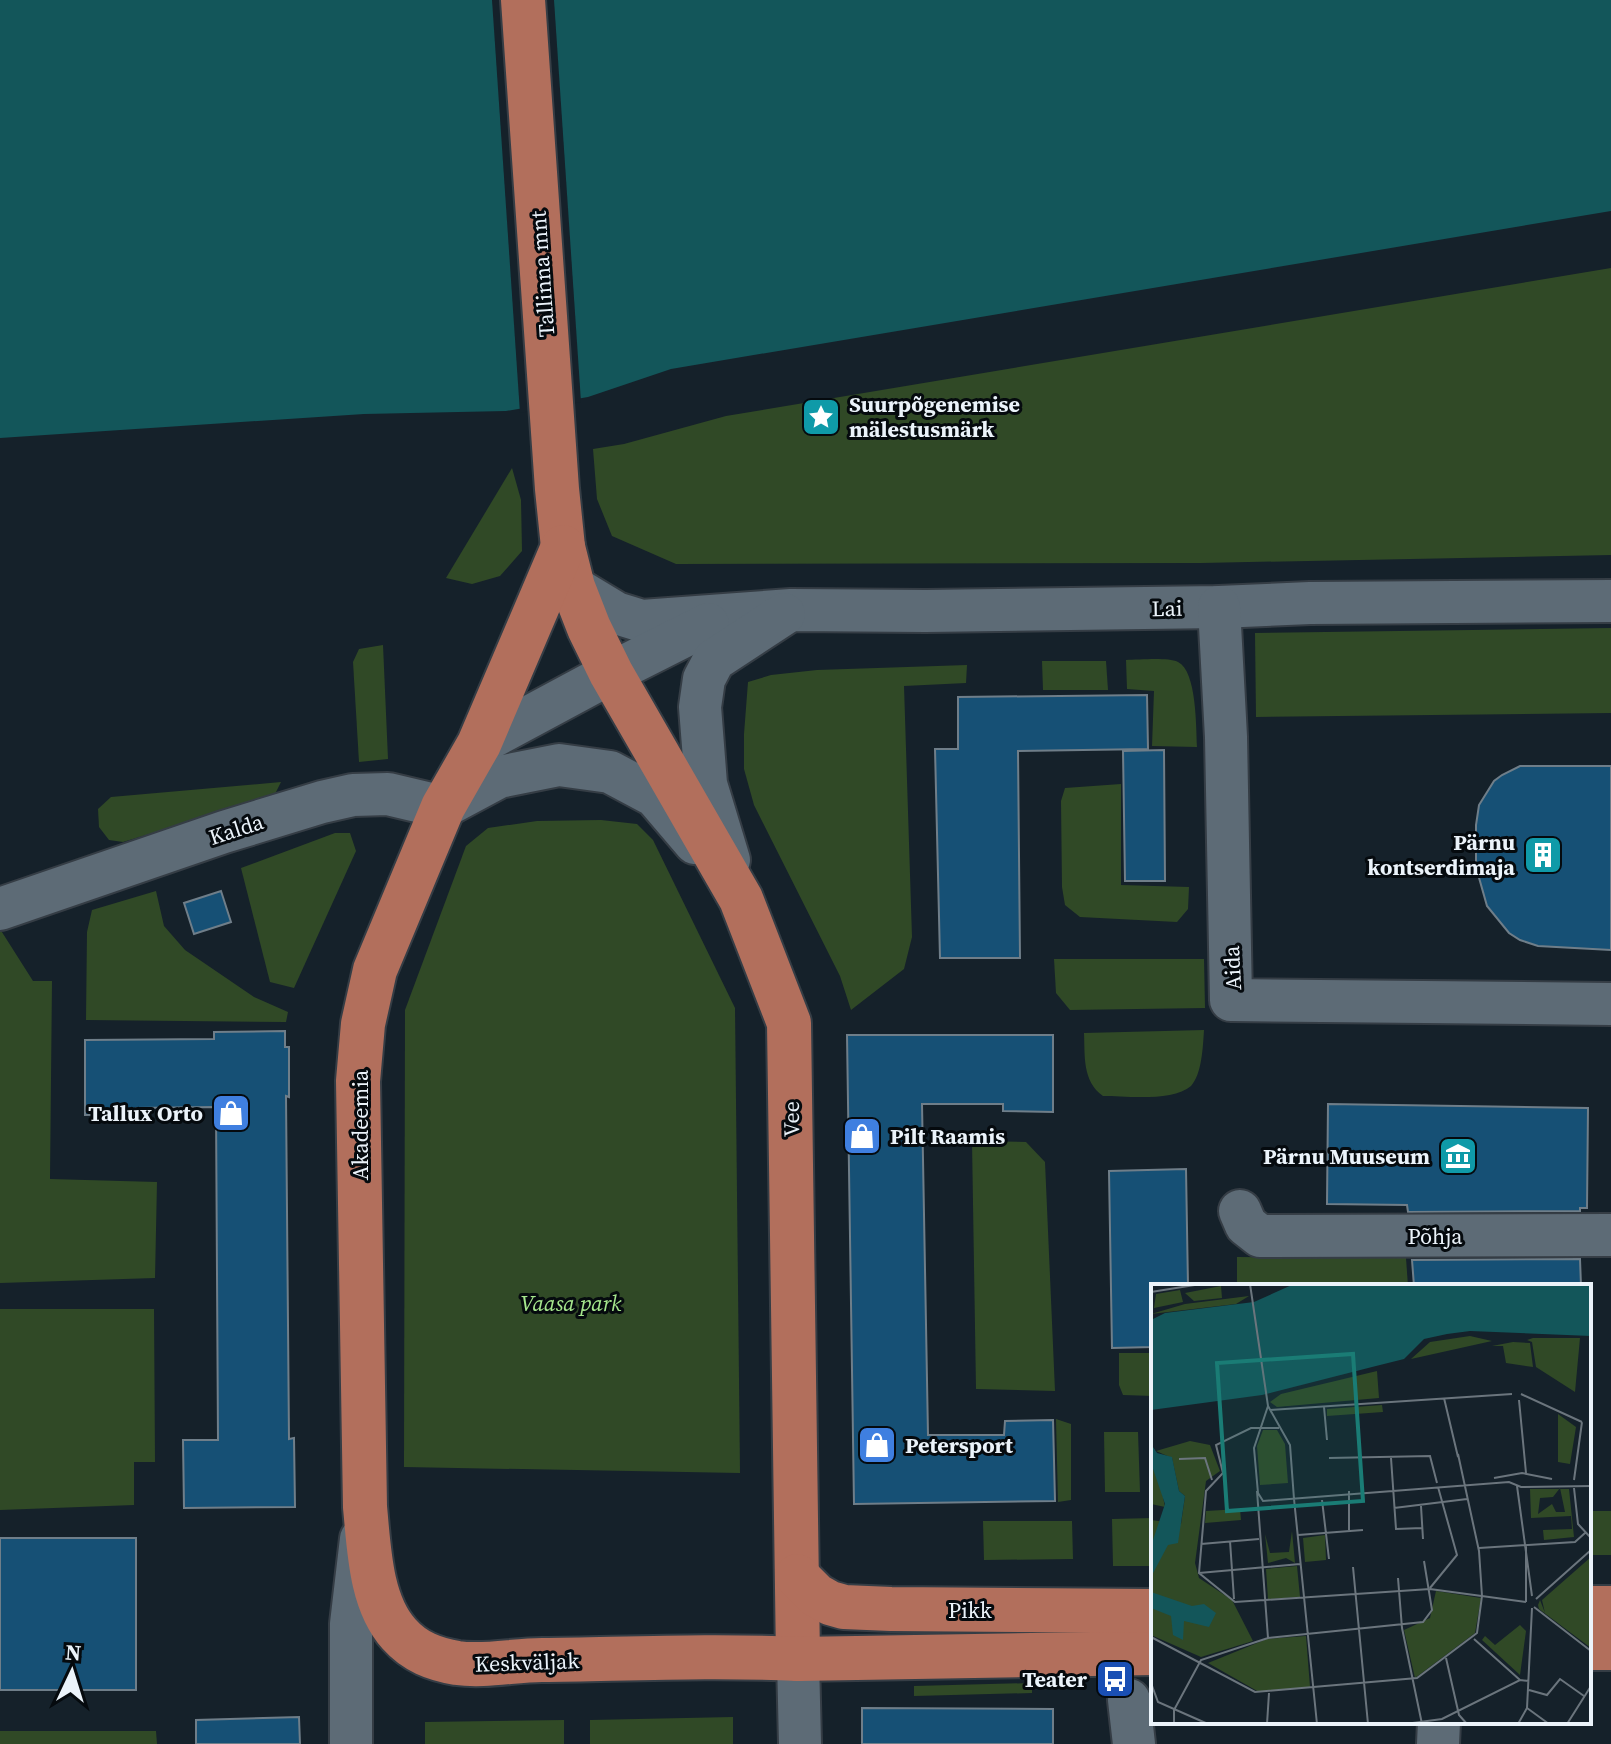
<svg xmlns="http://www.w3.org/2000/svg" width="1611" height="1744" font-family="'Source Serif 4',serif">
  <rect width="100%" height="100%" fill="#15212a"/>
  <g fill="#304926">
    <path d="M1611,268V555L1201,563L676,564L612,536L597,499L593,449L624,444L726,416Z"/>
    <path d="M512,468L521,500L522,551L500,576L472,584L446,578Z"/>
    <path d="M1611,628V713L1256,717L1255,633Z"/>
    <path d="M383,645L388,759L359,762L353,662L359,649Z"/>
    <path d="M1126,660C1139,660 1167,657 1178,662C1197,671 1196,728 1197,747L1152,746L1154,691L1127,689Z"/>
    <path d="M1042,661H1106L1108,690H1043Z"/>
    <path d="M967,665L966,683L904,686L912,937L904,969L851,1010L840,976L754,805L744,769V734L748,682L771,675L817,670Z"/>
    <path d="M281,782L274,796L123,842L109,840L99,827L98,809L111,797Z"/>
    <path d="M1121,784V885L1189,887L1188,909L1177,922L1080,917L1065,905L1062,887L1061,801L1065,788Z"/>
    <path d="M601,820L637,824L653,840L735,1008L740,1473L404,1467L405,1010L466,846L488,828L537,821Z"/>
    <path d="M335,833H350L356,851L294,988L270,982L241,868Z"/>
    <path d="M156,891L164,926L185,950L254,997L288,1012L286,1022L86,1020L87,932L92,910Z"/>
    <path d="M0,929L33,981H52L50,1179L157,1182L155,1278L0,1283Z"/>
    <path d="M1054,959H1204L1205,1008L1070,1010L1056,993Z"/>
    <path d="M1204,1030C1203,1046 1202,1074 1191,1086C1173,1102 1126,1096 1103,1096C1082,1081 1085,1055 1084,1033Z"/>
    <path d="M972,1141L1026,1142L1045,1162L1055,1391L976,1389Z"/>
    <path d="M1237,1257L1406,1258L1408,1286H1237Z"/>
    <path d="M0,1309H154L155,1462H134V1505L0,1510Z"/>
    <path d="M1119,1353H1153V1396L1123,1395L1119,1385Z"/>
    <path d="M1056,1419L1071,1424V1500L1058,1502Z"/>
    <path d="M1104,1432H1138L1140,1492H1105Z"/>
    <rect x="1589" y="1511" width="22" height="44"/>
    <path d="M1153,1518V1566H1113L1112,1519Z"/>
    <path d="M983,1521H1072L1073,1559L984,1560Z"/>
    <path d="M1032,1683V1693L914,1696V1686Z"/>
    <path d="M733,1717V1744H590V1720Z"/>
    <path d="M564,1720V1744H425V1722Z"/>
    <path d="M0,1731H156L157,1744H0Z"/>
  </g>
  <path fill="#13565a" d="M0,0H1611V211L671,369L588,397L506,411L364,414L0,438Z"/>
  <path fill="#15212a" d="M492,0H554L581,402L520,413Z"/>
  <g fill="#165075" stroke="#6f7e89" stroke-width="2">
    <path d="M1147,695L1148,749L1018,751L1020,958H940L935,749H958V697Z"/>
    <path d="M1164,750L1165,881H1125L1123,751Z"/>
    <path d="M1520,766H1611V950L1538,946L1520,940L1509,933L1487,906L1476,867V825L1479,805L1494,781L1502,775Z"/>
    <path d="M221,891L231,922L194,934L184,903Z"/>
    <path d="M285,1031V1047H289V1097L286,1096L289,1439L294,1438L295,1507L184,1508L183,1440H218L216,1107L136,1108V1114L85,1115V1040L214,1039V1032Z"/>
    <path d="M847,1035H1053V1112L1003,1111V1104H922L928,1435H1004L1005,1421L1053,1420L1055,1501L854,1504Z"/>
    <path d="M1328,1104L1588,1108L1587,1208H1580V1211L1408,1212L1407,1205L1327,1204Z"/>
    <path d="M1186,1169L1188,1286H1153V1347L1112,1348L1109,1171Z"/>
    <path d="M1580,1259L1581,1286H1414L1412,1260Z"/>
    <rect x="0" y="1538" width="136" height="152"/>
    <path d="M862,1708L1053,1709V1744H862Z"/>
    <path d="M299,1717L300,1744H196V1720Z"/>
  </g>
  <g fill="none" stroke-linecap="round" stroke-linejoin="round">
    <defs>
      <g id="minor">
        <path d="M573,587L616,613L642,621L791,610L926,611L1219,607L1310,603L1611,601"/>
        <path d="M1219,607L1226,737L1231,1000L1611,1004"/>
        <path d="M479,744L611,673L708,624"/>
        <path d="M729,860L706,784L700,707L704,679L714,660L784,614"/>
        <path d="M0,909L224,832L322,802L353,795L388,794L443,807L499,777L559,765L610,772L655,796L695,843"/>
        <path d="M1240,1211L1246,1225L1260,1236L1611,1235"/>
        <path d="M798,1659L800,1744"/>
        <path d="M1129,1700L1134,1744"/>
        <path d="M351,1744V1624L361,1539"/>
        <path d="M1438,1744L1439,1722"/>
      </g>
      <g id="major">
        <path d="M523,0L557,489L563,547L573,587L589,628L611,673L741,899L789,1023L798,1659"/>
        <path d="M563,547L479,744L443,807L375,970L363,1024L358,1081L365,1507C369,1547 370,1602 399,1634C415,1652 434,1659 457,1663C485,1667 514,1660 542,1660C627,1659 713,1655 798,1659L1153,1653"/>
        <path d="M797,1576L816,1595L830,1603L844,1607L891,1609L1153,1611"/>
        <path d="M1589,1608H1611"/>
        <path d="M1589,1648H1611"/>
      </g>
    </defs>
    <use href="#minor" stroke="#353d45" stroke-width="46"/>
    <use href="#major" stroke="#353d45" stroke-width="48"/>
    <use href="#minor" stroke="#5d6b76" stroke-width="42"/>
    <use href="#major" stroke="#b26f5c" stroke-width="44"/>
  </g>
  <defs>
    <symbol id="sight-square" viewBox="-11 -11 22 22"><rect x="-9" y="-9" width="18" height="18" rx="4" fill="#0f9aa8" stroke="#050a0e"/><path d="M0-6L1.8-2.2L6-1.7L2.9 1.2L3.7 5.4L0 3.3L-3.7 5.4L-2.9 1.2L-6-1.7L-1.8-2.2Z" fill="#fff"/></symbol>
    <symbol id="building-square" viewBox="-11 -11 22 22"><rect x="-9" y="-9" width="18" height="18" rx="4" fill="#0f9aa8" stroke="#050a0e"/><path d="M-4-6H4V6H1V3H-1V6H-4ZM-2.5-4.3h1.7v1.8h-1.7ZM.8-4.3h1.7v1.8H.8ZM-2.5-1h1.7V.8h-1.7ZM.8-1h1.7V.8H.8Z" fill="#fff"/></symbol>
    <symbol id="shop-square" viewBox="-11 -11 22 22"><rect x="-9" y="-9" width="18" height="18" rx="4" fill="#3f7fe0" stroke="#050a0e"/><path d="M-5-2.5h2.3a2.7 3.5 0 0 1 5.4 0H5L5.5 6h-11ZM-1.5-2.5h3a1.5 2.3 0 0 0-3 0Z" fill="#fff"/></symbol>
    <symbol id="museum-square" viewBox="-11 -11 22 22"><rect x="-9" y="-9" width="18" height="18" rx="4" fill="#0f9aa8" stroke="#050a0e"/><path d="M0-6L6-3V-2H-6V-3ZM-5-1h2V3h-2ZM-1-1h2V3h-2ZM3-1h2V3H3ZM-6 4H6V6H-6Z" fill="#fff"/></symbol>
    <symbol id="bus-square" viewBox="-11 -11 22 22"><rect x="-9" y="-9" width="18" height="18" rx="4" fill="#1a4fb4" stroke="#050a0e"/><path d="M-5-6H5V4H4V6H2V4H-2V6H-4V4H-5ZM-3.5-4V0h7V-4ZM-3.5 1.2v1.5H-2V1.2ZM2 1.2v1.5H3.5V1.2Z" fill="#fff"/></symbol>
  </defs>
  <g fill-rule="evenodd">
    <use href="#sight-square" x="799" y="395" width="44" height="44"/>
    <use href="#building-square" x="1521" y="833" width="44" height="44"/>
    <use href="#shop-square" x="209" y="1091" width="44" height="44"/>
    <use href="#shop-square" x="840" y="1114" width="44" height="44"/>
    <use href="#museum-square" x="1436" y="1134" width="44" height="44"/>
    <use href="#shop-square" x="855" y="1423" width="44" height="44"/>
    <use href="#bus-square" x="1093" y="1657" width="44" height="44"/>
  </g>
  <g text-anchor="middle" stroke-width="6" stroke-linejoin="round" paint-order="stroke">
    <g font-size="22" fill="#ebf3fa" stroke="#050a0e">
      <text transform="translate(542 274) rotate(-94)" y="8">Tallinna mnt</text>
      <text transform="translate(1167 608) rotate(-1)" y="8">Lai</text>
      <text transform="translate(236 829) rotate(-18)" y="8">Kalda</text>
      <text transform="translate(1232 968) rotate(-93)" y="8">Aida</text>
      <text transform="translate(791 1119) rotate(-91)" y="8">Vee</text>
      <text transform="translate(360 1125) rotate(-90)" y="8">Akadeemia</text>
      <text x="1435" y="1244">Põhja</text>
      <text x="970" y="1618">Pikk</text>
      <text transform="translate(527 1662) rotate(-2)" y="8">Keskväljak</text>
    </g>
    <g font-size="22" font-weight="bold" fill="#ebf3fa" stroke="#050a0e" text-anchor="end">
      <text x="849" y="412" text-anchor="start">Suurpõgenemise<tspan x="849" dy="25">mälestusmärk</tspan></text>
      <text x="1515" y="850">Pärnu<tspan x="1515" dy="25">kontserdimaja</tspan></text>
      <text x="203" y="1121">Tallux Orto</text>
      <text x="890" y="1144" text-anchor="start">Pilt Raamis</text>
      <text x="1430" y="1164">Pärnu Muuseum</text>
      <text x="905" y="1453" text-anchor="start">Petersport</text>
      <text x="1087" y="1687">Teater</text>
    </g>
    <g font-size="22" font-style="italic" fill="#a6e78d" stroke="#050a0e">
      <text x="571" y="1311">Vaasa park</text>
    </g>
  </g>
  <g transform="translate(1151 1284)">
    <rect width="440" height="440" fill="#15212a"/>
    <path d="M70,2L71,14L43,17L34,9ZM29,6L32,18L3,24L5,10ZM98,12L85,20L0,30L34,20ZM319,52L341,57L260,75L279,58ZM382,54H429L424,108L385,83L381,58L376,56ZM362,58L379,59L382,83L355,79L352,62H341ZM226,87L228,114L126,123L119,118L130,110ZM231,121L232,128L176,132V125ZM407,130L425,143L419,180L407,178ZM112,146H126L134,160L137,199L109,201L106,162ZM39,157L59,161L69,187L55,197L44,279L48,294L81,316L102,357L50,373L0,351V236L30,240L34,212L28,207L21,174L5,167ZM0,179L10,203L14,223L0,220ZM379,205H418L423,253L393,256L392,246L421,245L420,232L380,234ZM409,204L414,228H405L401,220L387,230L389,214L402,213ZM89,225L90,236L54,239L55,227ZM141,247L144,279L135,274L117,279L114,250L119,269L138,268ZM174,251L175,276L154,278L152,254ZM440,273V364L388,325L387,321L389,316L394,329L391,316ZM146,282L149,313L117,315L115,285ZM285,307L330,314L324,349L264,394L253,346L279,334ZM369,341L375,347L369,391L331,356L334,352L344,361ZM155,352L159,403L108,408L57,379L116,355Z" fill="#304926" fill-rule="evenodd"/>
    <path d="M143,0H440V52L319,47L296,50L273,55L253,75L225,82L111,111L0,126V36L14,29L103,18ZM0,160L6,169L21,173L28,207L34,212L27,259L17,261L0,293V262L14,220L0,179ZM0,308L41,322L53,320L65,329L58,343L33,337L32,356L22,351L20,332L0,324Z" fill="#13565a"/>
    <path fill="none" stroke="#6b757d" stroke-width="2" d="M99,0L117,122L139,161L143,215M0,8L50,0M370,110L431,138M293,114L307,173M368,116L375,189M117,122L103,164L107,209L112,217L358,198L370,203L440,202M173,123L176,156M119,126L361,110M128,144H100L65,161L72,189L55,207L48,289L84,318L279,305L375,318M178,174L279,172L286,199M240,174L245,245L271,244M28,175L54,174L61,196M343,194L371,189L401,195M423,196L431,138M366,202L381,312M423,204L427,240L440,254M106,207L117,354M143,215L166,440M171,216L178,275M270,222L272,255M243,224L316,215M198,246V207M147,251L212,246M79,257L83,315M50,260L108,255M328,264L424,258L434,249M202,283L217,440M48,289L149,280M247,294L251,344L271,440M279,304L306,271L287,203M385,315L440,266M375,318V262M383,323L440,367M0,353L104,408L266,394L326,349L331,312L328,267L307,170M323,355L369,396M295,374L308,431L316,440M0,399L7,418L57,440M378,406L396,411L409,395L433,412M376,424L398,440M23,440V426L50,376L117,354L272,338L281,326L273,277M116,440L118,409M254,440L291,435L369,396L378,397M367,440L376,424L381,324M416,440L440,402"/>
    <path fill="#1a7c75" fill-opacity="0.15" stroke="#1a7c75" stroke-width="4" d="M202,70L212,217L76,227L66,79Z"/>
    <rect width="440" height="440" fill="none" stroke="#ebf3fa" stroke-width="4"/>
  </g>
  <g transform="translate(72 1672) rotate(4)" stroke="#050a0e" stroke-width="6" paint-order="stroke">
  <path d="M0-6L14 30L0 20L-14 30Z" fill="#ebf3fa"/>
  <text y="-12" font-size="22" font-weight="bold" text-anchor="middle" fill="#ebf3fa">N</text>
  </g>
</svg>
